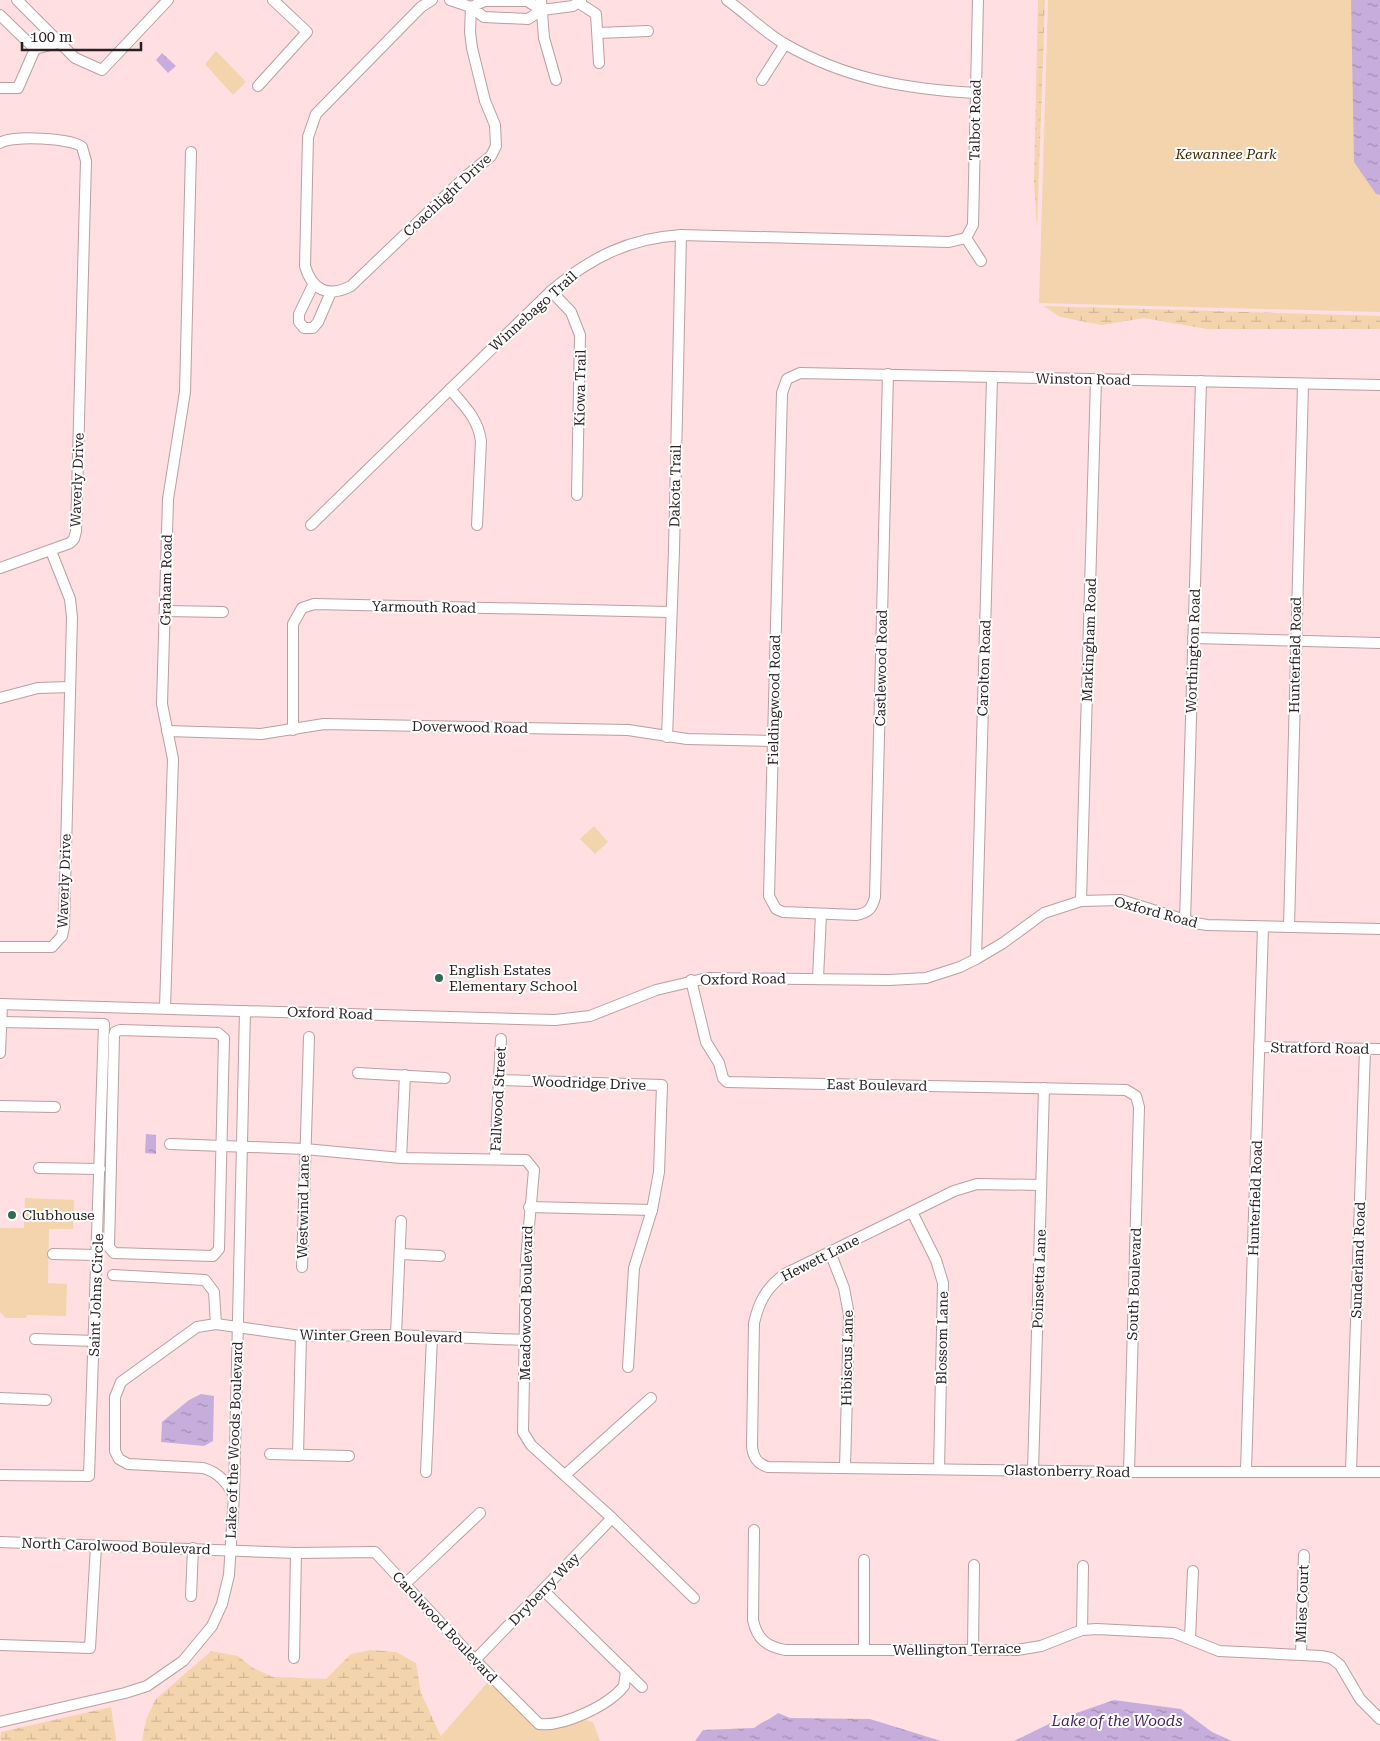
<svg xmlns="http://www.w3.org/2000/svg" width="1380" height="1741" font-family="'Roboto Serif',serif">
  <defs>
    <pattern id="wetland-marsh" width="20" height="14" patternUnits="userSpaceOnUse" patternTransform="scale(1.25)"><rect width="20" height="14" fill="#f4d4ac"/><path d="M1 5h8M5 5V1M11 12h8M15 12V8" fill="none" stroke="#d1b694"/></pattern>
    <pattern id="water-ripples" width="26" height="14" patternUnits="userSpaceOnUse" patternTransform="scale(1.25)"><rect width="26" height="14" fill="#c7addc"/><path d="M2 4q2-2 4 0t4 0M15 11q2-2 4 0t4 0" fill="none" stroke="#a28cb2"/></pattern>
  </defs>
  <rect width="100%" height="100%" fill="#ffdfe2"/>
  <g fill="#f4d4ac">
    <path d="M1048,0H1380V312L1039,303Z"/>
    <path d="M216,51L246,82L233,95L205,64Z"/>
    <path d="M594,826L608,842L595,854L580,839Z"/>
    <path d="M25,1198L74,1200L73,1229H49L48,1283L67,1284L66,1316L27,1315L26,1318H6L0,1312V1228H24Z"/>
    <path d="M488,1682L498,1688L536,1727L581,1719L593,1722L600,1741H443L441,1736Z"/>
  </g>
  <g fill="url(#wetland-marsh)">
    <path d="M1038,0H1045L1037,229L1034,182Z"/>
    <path d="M1044,306L1380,316V329H1207L1144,318L1102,325L1060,317Z"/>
    <path d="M371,1650L396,1652L416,1663L421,1693L443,1741H142L146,1720L155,1700L211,1651L238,1656L253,1668L273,1677L326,1679L351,1654Z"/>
    <path d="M111,1707L116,1741H0L1,1732Z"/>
  </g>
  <g fill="url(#water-ripples)">
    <path d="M1351,0H1380V195L1376,194L1354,162Z"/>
    <path d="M162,53L176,66L168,73L156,60Z"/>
    <path d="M146,1134L156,1135V1154L145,1153Z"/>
    <path d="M201,1394L214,1396L213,1441L204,1446L161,1442L162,1422L189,1400Z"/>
    <path d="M1114,1700L1181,1709L1212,1732L1232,1741H1014L1059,1719Z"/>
    <path d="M778,1713L790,1718L870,1719L941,1741H695L703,1730L754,1728C764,1720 770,1720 778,1713Z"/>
  </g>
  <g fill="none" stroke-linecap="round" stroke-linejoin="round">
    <defs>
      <g id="minor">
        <path d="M17,0L75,58L102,70L168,0"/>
        <path d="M432,0L421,7L316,114L308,137L305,266C312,290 328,298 351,286L465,177L491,156L496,146L495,125L485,101L472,48L470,32L471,7L450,0"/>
        <path d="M541,0L544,38L556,80"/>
        <path d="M727,0C747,14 764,32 785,44C846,79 906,89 975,93"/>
        <path d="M579,3L596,14L599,63"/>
        <path d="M542,10L527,1H485L471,7L484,17L528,19L542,10L573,6L581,0"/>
        <path d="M0,15L35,49L18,88H0"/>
        <path d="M598,33L648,31"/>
        <path d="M35,49L58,43"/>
        <path d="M762,80L785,44"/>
        <path d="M258,86L307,32L273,0"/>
        <path d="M0,143C11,135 72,138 82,147L86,161L76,531L74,539L70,543L0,568"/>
        <path d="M966,238L973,225L978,0"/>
        <path d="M966,238L981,261"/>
        <path d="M313,285L299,314V322L304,328H313L318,322L331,292"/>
        <path d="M551,291L571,312L580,335L577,495"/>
        <path d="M888,374L875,897C872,909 868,913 856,915L783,912L776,909L769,896L782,393L787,379L800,373L1380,385"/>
        <path d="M450,389C464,406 478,418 481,441L477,525"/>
        <path d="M311,525L551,291C590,258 629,238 681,235L949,242L966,238"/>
        <path d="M165,611L223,612"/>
        <path d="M1193,638L1380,643"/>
        <path d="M0,698L38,688L70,687"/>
        <path d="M293,730V624L302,608L314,604L670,612"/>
        <path d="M167,731L261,734L324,724L628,730L687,739L773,741"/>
        <path d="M667,737L674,550L681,235"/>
        <path d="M1081,901L1096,379"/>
        <path d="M1185,921L1201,381"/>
        <path d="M1289,927L1303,384"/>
        <path d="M0,947H52L62,936L64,926L72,617L70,599L51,551"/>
        <path d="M976,959L992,377"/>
        <path d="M818,978L821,914"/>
        <path d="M691,980L706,1042L719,1063L723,1078L727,1082L1126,1090L1136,1096L1139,1107L1129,1472"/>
        <path d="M0,1004L555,1020L590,1016L656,990L707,978L889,980L926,978L960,967L976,959L1003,943L1044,913L1081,901L1121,900L1195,923L1207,925L1380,929"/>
        <path d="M165,1008L173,759L162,704L168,499L185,392L191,152"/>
        <path d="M0,1022L104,1024L89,1476L0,1475"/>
        <path d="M120,1030L218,1033L224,1038L219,1249L213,1256L114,1253L109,1247L114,1036L115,1032Z"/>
        <path d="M1259,1047L1380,1049"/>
        <path d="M0,1053L2,1004"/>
        <path d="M358,1073L445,1078"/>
        <path d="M499,1080L662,1085L659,1172L652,1210L634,1268L628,1367"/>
        <path d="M0,1106L55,1107"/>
        <path d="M170,1144L305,1149L401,1158L526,1160L534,1170L526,1260L523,1432L531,1445L612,1518L694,1598"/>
        <path d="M401,1158L405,1075"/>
        <path d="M495,1158L501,1039"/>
        <path d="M39,1168L100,1169"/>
        <path d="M1041,1185L977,1184L954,1191L785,1274C767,1287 759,1301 754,1323L752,1446C753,1457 757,1464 768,1467L1129,1472H1380"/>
        <path d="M529,1207L652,1210"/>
        <path d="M912,1212L936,1260L943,1283L939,1469"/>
        <path d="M830,1252L844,1288L849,1315L845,1468"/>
        <path d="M53,1254L97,1255"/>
        <path d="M401,1254L440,1256"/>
        <path d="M302,1267L309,1037"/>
        <path d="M113,1275L205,1280L214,1292L216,1324"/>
        <path d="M396,1335L401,1221"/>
        <path d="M35,1339L95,1341"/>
        <path d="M0,1398L46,1400"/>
        <path d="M270,1454L349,1456"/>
        <path d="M298,1454L301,1336"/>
        <path d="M1246,1470L1263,927"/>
        <path d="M1033,1471L1044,1088"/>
        <path d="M1351,1471L1365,1049"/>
        <path d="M426,1472L432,1337"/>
        <path d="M565,1475L651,1398"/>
        <path d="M234,1495C226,1482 218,1472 203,1468L128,1464L119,1459L115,1451V1397L121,1382L197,1327L216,1324L301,1336L396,1335L526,1340"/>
        <path d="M754,1530L753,1620C757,1639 766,1646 785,1650H1017L1041,1646L1082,1630L1097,1629L1174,1633L1219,1651L1321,1656L1331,1658L1340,1665L1360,1699L1380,1719"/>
        <path d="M0,1542L296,1553L375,1552L475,1660L539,1724C564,1727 609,1705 624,1686L626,1671"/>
        <path d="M405,1584L480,1513"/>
        <path d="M543,1590L642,1687"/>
        <path d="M191,1596L193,1548"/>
        <path d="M1082,1630L1083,1566"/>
        <path d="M1190,1638L1193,1571"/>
        <path d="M0,1645L90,1648L96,1546"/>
        <path d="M864,1650V1560"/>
        <path d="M973,1650L974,1565"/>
        <path d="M1301,1654L1304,1555"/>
        <path d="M294,1658L296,1553"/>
        <path d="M475,1660L612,1518"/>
        <path d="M0,1722L125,1693L147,1686L183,1661L212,1626L222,1604L229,1575L234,1495L245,1011"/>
      </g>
    </defs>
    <use href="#minor" stroke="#bb9ea1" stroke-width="12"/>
    <use href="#minor" stroke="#fff" stroke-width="10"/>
  </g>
  <g fill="#316b54" stroke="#fff" stroke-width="2">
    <circle cx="439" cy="978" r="5"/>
    <circle cx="12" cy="1215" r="5"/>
  </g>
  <g text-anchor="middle" stroke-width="4" stroke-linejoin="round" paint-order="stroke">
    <g font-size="14" fill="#2b2021" stroke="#fff">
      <text transform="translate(975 120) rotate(-89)" y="5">Talbot Road</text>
      <text transform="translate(447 195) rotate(-43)" y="5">Coachlight Drive</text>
      <text transform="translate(533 311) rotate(-42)" y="5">Winnebago Trail</text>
      <text transform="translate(1083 379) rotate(1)" y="5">Winston Road</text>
      <text transform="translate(580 388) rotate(-89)" y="5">Kiowa Trail</text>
      <text transform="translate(77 480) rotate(-88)" y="5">Waverly Drive</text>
      <text transform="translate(675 486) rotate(-89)" y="5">Dakota Trail</text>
      <text transform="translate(166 580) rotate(-89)" y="5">Graham Road</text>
      <text transform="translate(424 607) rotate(1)" y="5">Yarmouth Road</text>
      <text transform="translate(1089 640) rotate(-88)" y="5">Markingham Road</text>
      <text transform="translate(1193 651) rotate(-88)" y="5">Worthington Road</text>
      <text transform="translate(1295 655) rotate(-89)" y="5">Hunterfield Road</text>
      <text transform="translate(881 668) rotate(-89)" y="5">Castlewood Road</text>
      <text transform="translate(984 668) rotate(-88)" y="5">Carolton Road</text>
      <text transform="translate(774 700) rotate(-89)" y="5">Fieldingwood Road</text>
      <text transform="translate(470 727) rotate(1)" y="5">Doverwood Road</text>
      <text transform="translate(64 881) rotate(-88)" y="5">Waverly Drive</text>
      <text transform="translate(1156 912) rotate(15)" y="5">Oxford Road</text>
      <text transform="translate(743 979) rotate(-1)" y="5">Oxford Road</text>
      <text transform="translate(330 1013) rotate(2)" y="5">Oxford Road</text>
      <text transform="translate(1320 1048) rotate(1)" y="5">Stratford Road</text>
      <text transform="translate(589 1083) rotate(2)" y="5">Woodridge Drive</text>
      <text transform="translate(877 1085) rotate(1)" y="5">East Boulevard</text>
      <text transform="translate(498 1099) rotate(-87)" y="5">Fallwood Street</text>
      <text transform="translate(1255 1198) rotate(-88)" y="5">Hunterfield Road</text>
      <text transform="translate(303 1207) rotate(-89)" y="5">Westwind Lane</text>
      <text transform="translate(820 1258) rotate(-27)" y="5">Hewett Lane</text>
      <text transform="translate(1358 1260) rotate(-88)" y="5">Sunderland Road</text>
      <text transform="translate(1039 1279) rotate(-88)" y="5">Poinsetta Lane</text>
      <text transform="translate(1134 1284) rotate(-88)" y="5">South Boulevard</text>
      <text transform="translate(96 1295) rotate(-88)" y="5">Saint Johns Circle</text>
      <text transform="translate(526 1303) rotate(-89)" y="5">Meadowood Boulevard</text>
      <text transform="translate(381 1336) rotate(1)" y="5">Winter Green Boulevard</text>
      <text transform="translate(942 1338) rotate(-89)" y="5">Blossom Lane</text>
      <text transform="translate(847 1358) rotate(-89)" y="5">Hibiscus Lane</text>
      <text transform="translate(234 1440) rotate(-88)" y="5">Lake of the Woods Boulevard</text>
      <text transform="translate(1067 1471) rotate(1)" y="5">Glastonberry Road</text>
      <text transform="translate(116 1546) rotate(2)" y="5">North Carolwood Boulevard</text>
      <text transform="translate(544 1589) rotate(-46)" y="5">Dryberry Way</text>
      <text transform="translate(1302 1604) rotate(-88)" y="5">Miles Court</text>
      <text transform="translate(445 1627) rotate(47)" y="5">Carolwood Boulevard</text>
      <text transform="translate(957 1649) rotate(-1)" y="5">Wellington Terrace</text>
    </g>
    <g font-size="14" font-style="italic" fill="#3f2803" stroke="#fff">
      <text x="1226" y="159">Kewannee Park</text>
    </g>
    <g font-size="14" fill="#2b2021" stroke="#fff" text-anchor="start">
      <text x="449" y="975">English Estates<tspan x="449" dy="16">Elementary School</tspan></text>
      <text x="22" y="1220">Clubhouse</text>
    </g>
    <g font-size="15" font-style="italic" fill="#46255d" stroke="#fff">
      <text x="1117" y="1726">Lake of the Woods</text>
    </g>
  </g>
  <path d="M22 42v8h119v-8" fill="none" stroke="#2b2021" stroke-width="2.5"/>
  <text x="30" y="42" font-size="15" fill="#2b2021" stroke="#ffffff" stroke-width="4" paint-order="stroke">100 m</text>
</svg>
